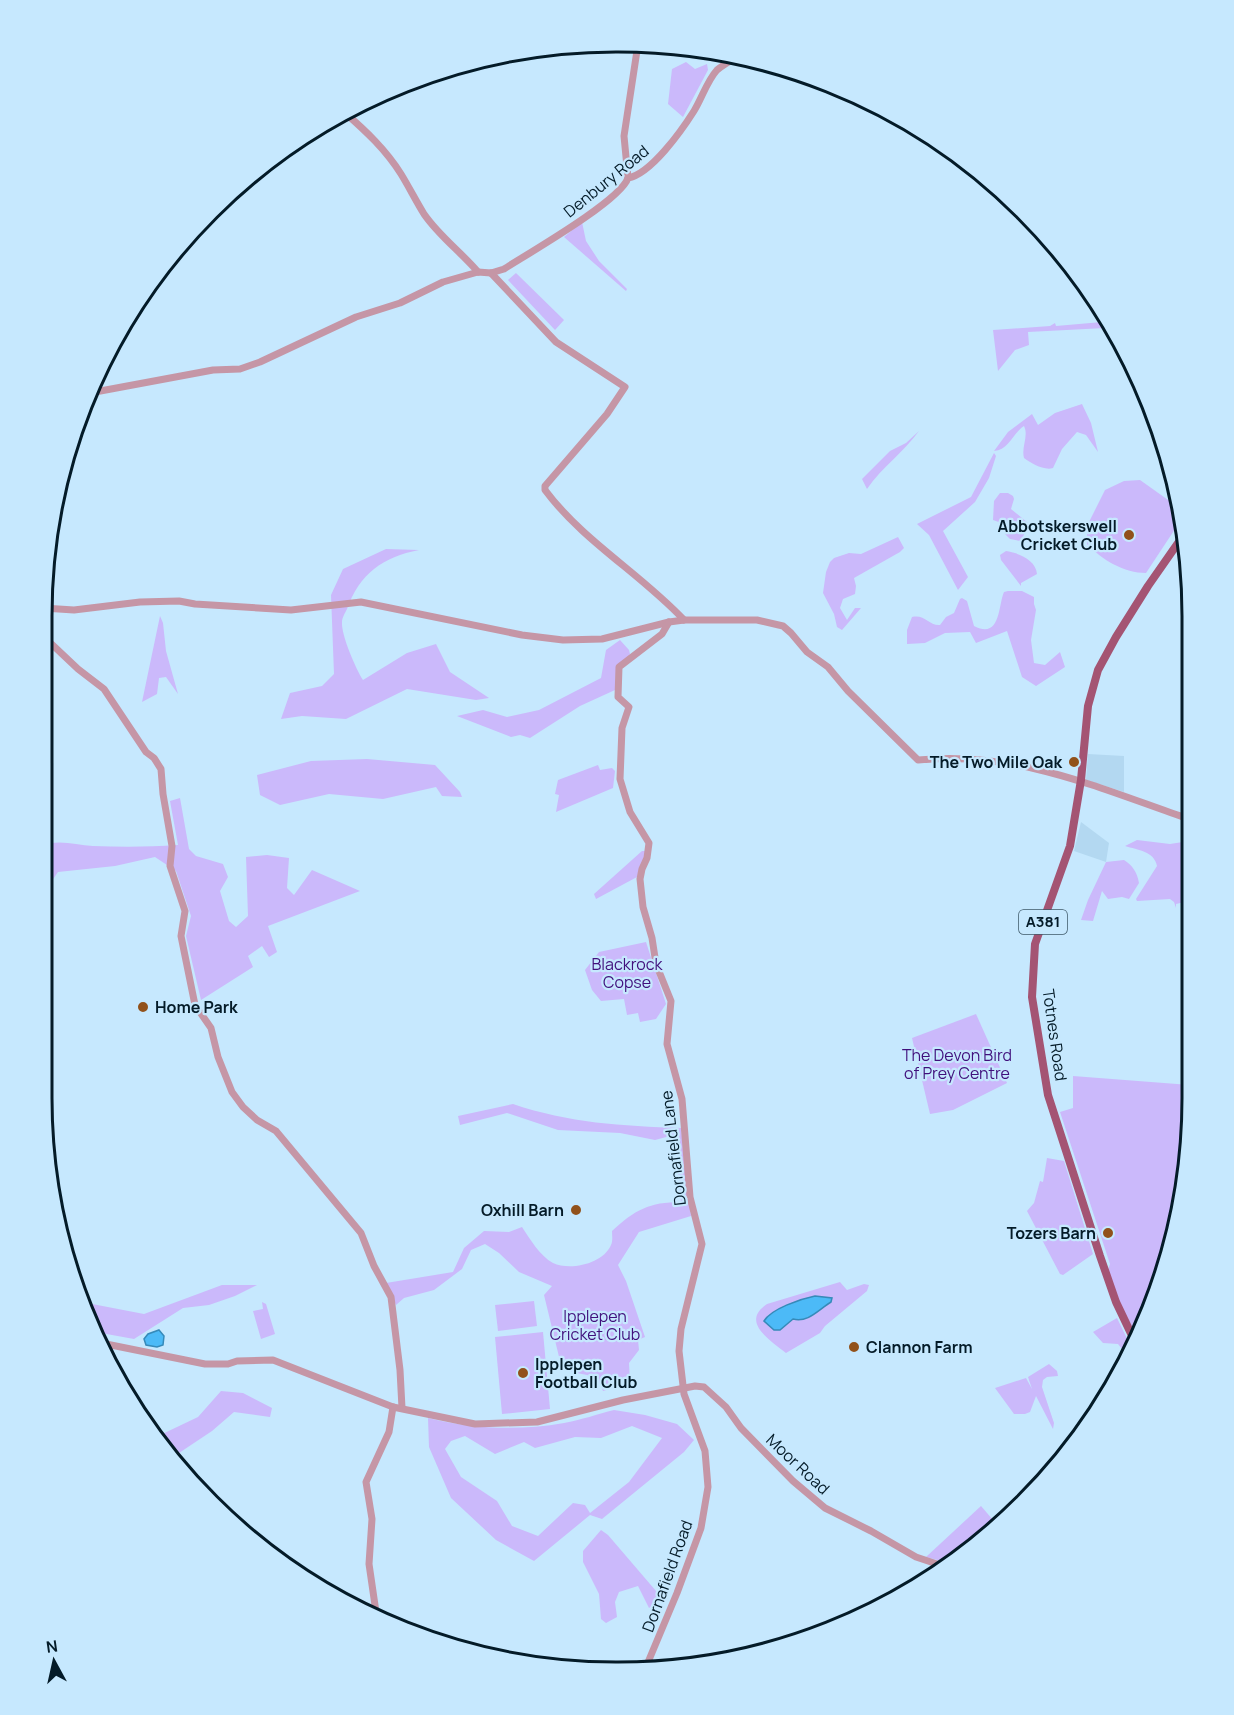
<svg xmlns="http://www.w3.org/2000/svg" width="1234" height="1715" font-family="Manrope,sans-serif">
  <rect width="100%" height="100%" fill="#c6e8fe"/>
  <g fill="#b3d8f1">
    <path d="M1088,754L1124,756V792L1086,780Z"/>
    <path d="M1081,822L1109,843L1106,862L1074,851Z"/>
  </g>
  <g fill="#cbb9fb" fill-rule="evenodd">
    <path d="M686,62L695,69L707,64L708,70L683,117L668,104L672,69Z"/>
    <path d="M582,222L586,241L599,261L627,289L626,291L564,237Z"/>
    <path d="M516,273L564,320L555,330L508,280Z"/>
    <path d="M1102,322L1105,328L1028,332L1029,345L1015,350L998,371L993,330L1050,326L1055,323L1056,326Z"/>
    <path d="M1082,404L1091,423L1098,452L1086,435L1077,432L1062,449L1053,468C1044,471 1031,463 1024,458C1021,447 1029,436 1024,426C1013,433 1009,450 994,451L1008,432L1032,414L1038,425L1055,413Z"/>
    <path d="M919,431C904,452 882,467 867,489L862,479L890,451L906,443Z"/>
    <path d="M994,453L996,456L989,478L975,502L943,531L968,577L958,590L929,535L917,524L971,497Z"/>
    <path d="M1140,480L1178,507L1179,523L1146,573C1124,573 1102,560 1087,544V526L1105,490L1124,481Z"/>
    <path d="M1000,493H1008L1013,496L1014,499L1011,509L1028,523L1027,530L1020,541L1010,539L1005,534L1004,524L993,520L994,501Z"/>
    <path d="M898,537L904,548L900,552L854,578L856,586L855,594L843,599L840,608L847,620L855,608H861L842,630L837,627L834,614L823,593L826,572L830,562L834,558L849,553L861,554Z"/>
    <path d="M386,549L419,550C383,557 359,574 347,609C345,613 342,618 342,622C341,635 356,669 363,680L407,653L436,644L450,672L489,698L476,700L407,689L346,719L302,716L281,719L290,693L322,686L334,674L331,595L343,569Z"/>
    <path d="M1006,551C1019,553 1036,560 1037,574L1021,583V586L1001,560L1000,555Z"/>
    <path d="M1008,591H1022L1034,597V604L1036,610L1031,640L1034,663L1045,665L1060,652L1065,667L1036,686L1022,677L1007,631L976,643L970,632L945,633L925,643L907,644V630L912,617C925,614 929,626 940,625L946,617L954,613L960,599L962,598L967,601L974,626C1001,640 998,605 1004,592Z"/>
    <path d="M160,616L163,623L166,651L178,694L166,677L159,678L157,694L142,702Z"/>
    <path d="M620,640L629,650L630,654L616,673L615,690L580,706L530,738L520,735L511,737L457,716L483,710L507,717L539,710L601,678L606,650Z"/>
    <path d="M367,759L435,765L460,792L462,797L442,796L436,787L383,799L329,794L280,805L260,795L257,775L311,761Z"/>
    <path d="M598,765L600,770L612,768L615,771L613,788L556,812L559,795L555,794L558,780Z"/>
    <path d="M180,798L189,849L196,856L223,864L228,877L220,891L229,921L236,927L248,916L246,857L267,855L289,858L287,888L294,895L312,870L360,891L268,926L277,952L269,957L262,946L248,956L253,967L201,1000L186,936L191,916L176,871L155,857L115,866L58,872L42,895V861L51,843C65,841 79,845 93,846C122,847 149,847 178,845L170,801Z"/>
    <path d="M1137,840L1170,844L1189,841V901L1176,904V908L1174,902L1170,899L1137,901L1136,899L1157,866C1154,851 1138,850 1125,846Z"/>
    <path d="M642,851H647L637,877L596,899L594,894Z"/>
    <path d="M1124,860C1133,866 1137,872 1139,883L1129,899L1122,897L1108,899L1102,891L1093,921L1081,920L1088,900L1106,862Z"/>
    <path d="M646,942L666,1004L656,1019L640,1022L638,1013L627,1015L624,999L601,1001L592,990L585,970L599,952Z"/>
    <path d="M976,1014L1007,1083L953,1110L930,1114L912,1038Z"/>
    <path d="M1073,1076L1190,1085L1191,1135L1172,1247L1138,1339L1121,1305L1108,1270L1110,1264L1060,1112L1073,1108Z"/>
    <path d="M513,1104C569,1123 622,1126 681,1128L691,1216L639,1232L618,1265L626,1281L645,1337L638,1340L639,1350L629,1363L630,1383L603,1391L597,1377L567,1371L561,1365L544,1295L552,1286L519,1272L499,1253L485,1244L471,1250L462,1269L434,1290L404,1298L396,1305L386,1283L453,1272L464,1248L484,1231L509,1232L522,1227C530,1239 540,1256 553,1263C570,1271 603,1264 611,1245C613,1241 612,1235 612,1231C635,1210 649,1202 681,1202L674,1135L655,1140L620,1133L558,1130L507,1113L460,1125L458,1116Z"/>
    <path d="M1047,1158L1064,1161L1093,1254L1063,1275L1060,1274L1027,1211L1034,1203L1040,1181L1043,1182Z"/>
    <path d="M840,1282L847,1290L864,1284L869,1285L867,1291L825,1326L820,1333L786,1353C770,1340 740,1322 767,1304ZM815,1296L832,1298L831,1302C819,1310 807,1323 793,1319L780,1330H774L767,1323L783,1306Z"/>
    <path d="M222,1285H257L235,1296L209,1305L183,1308L134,1339L101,1333L87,1303L144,1314Z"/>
    <path d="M534,1301L537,1326L498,1331L495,1305Z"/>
    <path d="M262,1302L266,1304L275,1334L261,1339L253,1311L263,1309Z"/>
    <path d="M1117,1318L1133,1351L1124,1367L1122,1349L1118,1344L1103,1343L1093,1332Z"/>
    <path d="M543,1332L550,1409L502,1414L495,1337Z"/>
    <path d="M1049,1364L1057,1371L1058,1376L1047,1377L1043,1380L1042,1387L1054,1423L1053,1429L1036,1396L1030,1412L1025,1414H1014L995,1388L1026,1378L1032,1389L1028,1377Z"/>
    <path d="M221,1391L243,1393L272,1408L270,1417L234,1412L212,1431L173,1457L156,1437L198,1417Z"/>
    <path d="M614,1410L645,1415L677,1424L694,1440L684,1452L602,1519L590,1515L534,1561L496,1540L451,1498L429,1447L428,1418C472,1429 519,1431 564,1423C581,1420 598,1414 614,1410ZM632,1426L662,1438L629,1482L590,1513L585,1505L573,1503L538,1536L512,1526L497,1501L461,1477L445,1449L451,1441L465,1436L495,1454L524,1442L535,1448L575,1437L601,1438Z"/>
    <path d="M981,1506L999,1527L996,1531L945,1562L926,1557Z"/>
    <path d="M601,1530L608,1535L662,1598L649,1608L638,1586L619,1592L615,1602L617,1617L606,1623L601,1619L599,1594L583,1562V1551Z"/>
  </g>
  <g fill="#4cbaf7" stroke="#368ab9" stroke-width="1.5">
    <path d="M815,1296L832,1298L831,1302C818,1310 808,1323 793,1319L780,1330H774L764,1321C771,1309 800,1299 815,1296Z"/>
    <path d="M159,1330L164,1336L163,1345L157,1347L146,1345L144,1339L148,1334Z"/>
  </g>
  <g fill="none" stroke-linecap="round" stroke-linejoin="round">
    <g stroke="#c596a6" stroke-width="7">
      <path d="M344,112C366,131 386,150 401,174C409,187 416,201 424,214C439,236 461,252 478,272"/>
      <path d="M628,178L624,136L638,44"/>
      <path d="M491,273L556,342L625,387L607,414L545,486V490C583,541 641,574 684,620"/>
      <path d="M95,392L213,370L240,369L260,362L356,317L400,303L443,282L478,272L491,273L504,269C529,253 620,201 628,178C651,174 682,130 694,111C702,98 707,81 717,70C723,65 730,61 737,57"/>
      <path d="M43,608L74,610L140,602L179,601L195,604L291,610L361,602L522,635L563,640L602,639L669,622L684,620H757L783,626L791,633L807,652L828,667L848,691L918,760C1016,750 1098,788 1189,819"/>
      <path d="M42,635L78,669L104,689L146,752L154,758L161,769L163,794L172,846L170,866L185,911L181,936L195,1005L211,1028L218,1057L232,1092L243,1107L257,1120L276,1131L361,1233L374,1266L391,1297L400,1370L402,1408"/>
      <path d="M106,1344L205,1364H228L237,1361L273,1360L393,1407L475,1424L537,1422L623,1400L695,1386L704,1387L726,1407L741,1428L793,1481L825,1508L871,1531L916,1557L940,1565"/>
      <path d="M377,1619L369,1564L372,1519L366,1482L389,1432L393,1407"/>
      <path d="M646,1667L677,1593L701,1528L708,1487L705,1451L684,1394L679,1351L681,1329L702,1244L690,1197L682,1099L667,1044L671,1001L656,964L652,938L643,907L640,879L642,869L647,858L649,843L630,812L620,779L622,728L629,707L618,697L619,667L662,634L669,622"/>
    </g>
    <path stroke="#a45473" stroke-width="8" d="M1136,1344L1116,1302L1100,1256L1048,1095L1032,997L1035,944L1070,846L1081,780L1088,706L1098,670L1116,637L1148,586L1185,533"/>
  </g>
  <g fill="#91511a" stroke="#c6e8fe" stroke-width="2">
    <circle cx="1129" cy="535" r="6"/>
    <circle cx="1074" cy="762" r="6"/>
    <circle cx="143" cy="1007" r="6"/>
    <circle cx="576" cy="1210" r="6"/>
    <circle cx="1108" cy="1233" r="6"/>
    <circle cx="854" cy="1347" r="6"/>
    <circle cx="523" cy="1373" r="6"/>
  </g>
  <g text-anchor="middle" stroke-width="4.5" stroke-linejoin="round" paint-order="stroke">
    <rect fill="#c6e8fe" stroke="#3e5868" stroke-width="1.5" x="1019" y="910" width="48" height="24" rx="4.5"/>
    <g font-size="15" font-weight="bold" fill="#041b28">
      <text x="1043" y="927">A381</text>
    </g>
    <g font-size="16" fill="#041b28" stroke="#c6e8fe">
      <text transform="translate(606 181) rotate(-39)" y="6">Denbury Road</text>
      <text transform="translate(1055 1035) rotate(82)" y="6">Totnes Road</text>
      <text transform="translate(673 1148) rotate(-97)" y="6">Dornafield Lane</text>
      <text transform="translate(798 1464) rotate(43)" y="6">Moor Road</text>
      <text transform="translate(667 1576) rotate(-70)" y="6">Dornafield Road</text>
    </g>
    <g font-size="16" font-weight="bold" fill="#041b28" stroke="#c6e8fe" text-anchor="end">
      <text x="1117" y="532">Abbotskerswell<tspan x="1117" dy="18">Cricket Club</tspan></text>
      <text x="1062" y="768">The Two Mile Oak</text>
      <text x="155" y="1013" text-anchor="start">Home Park</text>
      <text x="564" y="1216">Oxhill Barn</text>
      <text x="1096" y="1239">Tozers Barn</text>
      <text x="866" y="1353" text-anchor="start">Clannon Farm</text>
      <text x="535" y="1370" text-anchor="start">Ipplepen<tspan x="535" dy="18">Football Club</tspan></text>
    </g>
    <g font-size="16" fill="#41107c" stroke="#c6e8fe">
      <text x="627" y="970">Blackrock<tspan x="627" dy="18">Copse</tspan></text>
      <text x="957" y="1061">The Devon Bird<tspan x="957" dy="18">of Prey Centre</tspan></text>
      <text x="595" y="1322">Ipplepen<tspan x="595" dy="18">Cricket Club</tspan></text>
    </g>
  </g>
  <path d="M0 0H1234V1715H0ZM616 52H618A564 564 0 0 1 1182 616V1098A564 564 0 0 1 618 1662H616A564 564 0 0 1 52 1098V616A564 564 0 0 1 616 52Z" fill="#c6e8fe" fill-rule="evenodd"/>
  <path fill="none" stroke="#041b28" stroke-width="3" d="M616 52H618A564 564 0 0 1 1182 616V1098A564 564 0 0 1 618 1662H616A564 564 0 0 1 52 1098V616A564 564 0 0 1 616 52Z"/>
  <g transform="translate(54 1661) rotate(352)" stroke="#c6e8fe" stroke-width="4.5" paint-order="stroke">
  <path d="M0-4.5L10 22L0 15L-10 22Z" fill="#041b28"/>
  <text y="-9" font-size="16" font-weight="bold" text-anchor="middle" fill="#041b28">N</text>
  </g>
</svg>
